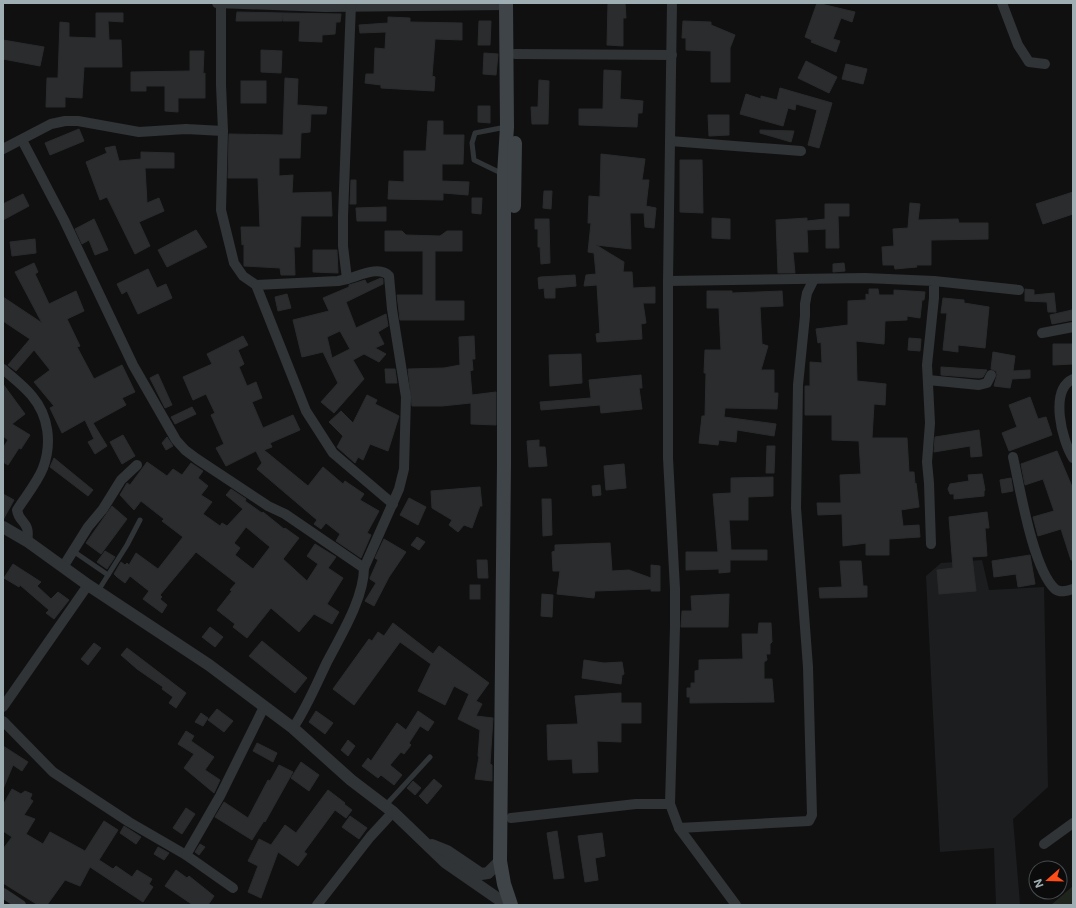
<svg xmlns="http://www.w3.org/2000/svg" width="1076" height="908" font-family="Inter,sans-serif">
  <rect width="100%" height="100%" fill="#101011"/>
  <path fill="#1b1d1e" d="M982,560L989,590L1044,587L1048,787L1013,819L1020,904L1017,905H996L994,848L940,852L926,576L941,563Z"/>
  <path fill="#1f241c" d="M1073,886V905H1051Z"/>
  <g fill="#2a2c2e" stroke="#292b2d" fill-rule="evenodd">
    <path d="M608,3H625L626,18H623V46L607,45Z"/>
    <path d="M817,3L855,12L852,22L841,18L833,39L840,41L836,52L811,42L812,40L805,37Z"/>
    <path d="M237,12L283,13L282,21H236Z"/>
    <path d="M96,13H123V22L108,21L109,40H121L122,67H84L82,98L65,97V107H46L47,78H58L60,22L69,23V37L96,38Z"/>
    <path d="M283,13L341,14L340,22H336L335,34L322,35V42L299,41L300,21H283Z"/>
    <path d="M388,17L410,18V22L462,23V40L435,39L432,76L435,77L434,91L381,88V85L365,83L366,74H374L375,48L385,49L386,32L360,33L359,25L388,23Z"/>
    <path d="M479,21H491L490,45H478Z"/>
    <path d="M683,21L711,22V25L735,35L730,48V82H711V51L686,50V38H682Z"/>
    <path d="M3,40L44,47L40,66L3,59Z"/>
    <path d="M261,50L282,51L281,73L261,72Z"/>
    <path d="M190,51H204L203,74L205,73V98H178V112L165,111V86H146V91H131V72L190,71Z"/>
    <path d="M484,53L498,54L496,75L483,74Z"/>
    <path d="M806,61L837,77L829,93L798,78Z"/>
    <path d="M846,64L867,69L863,84L842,79Z"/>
    <path d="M604,70L621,71L620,99L643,101L642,113H638L637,127L579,125V109H603Z"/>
    <path d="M285,78L298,79L297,105L327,107L326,114H311L310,132L301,133L300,158H279V176L293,175L292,193L331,192L332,216H301L300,247H294L295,275H281L280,268L244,266V244L242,245L241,227H260L258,178H228L229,134L283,135Z"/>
    <path d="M539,80L549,81L548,124H532L531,107H538Z"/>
    <rect x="241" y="81" width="25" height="22"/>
    <path d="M780,88L832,103L819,148L808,145L817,110L796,104L795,110L788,108L783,126L740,114L746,94L761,99V96L777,100Z"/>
    <path d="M478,106H490V123L478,122Z"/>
    <path d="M708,115H729V135L709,136Z"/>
    <path d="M428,121H443V135H464L463,164H442V181L469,182L468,195L443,193V200L388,199L389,181L404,182V151H426Z"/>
    <path d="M79,129L84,141L50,155L45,143Z"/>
    <path d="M760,130L794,131L791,142L760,133Z"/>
    <path d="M115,146L119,161L141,159V152L174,153V168H145L147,203L159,198L164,211L139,222L150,246L135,254L107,197L100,200L86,162L107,153L105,148Z"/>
    <path d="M601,154L645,159L642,180H649L646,206L656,208L654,228L645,227L644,213H630L631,249L596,245L624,262L623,272H632L633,288L655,287V303H643L646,323L641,324L642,339L597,342L596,334L600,333L597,285L584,286L586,275L596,274L594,253L588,252L591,223H588L589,196L600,197Z"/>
    <path d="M680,160H702L703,213L680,212Z"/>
    <path d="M351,180H356V204H350Z"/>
    <path d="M544,191H552L551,209L543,208Z"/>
    <path d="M1073,192V214L1043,224L1036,204Z"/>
    <path d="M23,194L29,206L3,220V204Z"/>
    <path d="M472,198H482L481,214L472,213Z"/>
    <path d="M910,203L920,204L918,220L958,219L959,223H988V239L931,240V265H916L917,267L895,269L894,265H883L882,247L894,246L893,229L908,228Z"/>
    <path d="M825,204H849V216H838L839,248H826V229L807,230L808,252H793L795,273H778L776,220L807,218V221L825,219Z"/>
    <path d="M386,207V221H357L356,208Z"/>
    <path d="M712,218L730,219V239L712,238Z"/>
    <path d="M94,219L108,250L95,255L89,240L82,244L75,229Z"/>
    <path d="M535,219H549L550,263L541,264L540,247H538V229H535Z"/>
    <path d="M196,230L207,247L167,267L158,250Z"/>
    <path d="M385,231H402L406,235L440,236L447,231H462V251H435V301H464V320H400L397,295H423V251H385Z"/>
    <path d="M35,239L36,253L12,256L10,242Z"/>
    <path d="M313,250H337L338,273L313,272Z"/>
    <path d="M34,263L38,272L35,274L49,304L76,291L84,311L67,319L80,346L77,347L94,379L122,365L135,392L122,398L126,405L93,423L107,446L95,454L88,442L94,439L85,420L62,433L50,408L54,406L34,382L50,370L34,350L16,371L8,365L30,339L3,321V297L42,323L15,272Z"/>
    <path d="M844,263L845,271L833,272V264Z"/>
    <path d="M148,269L157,288L166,284L172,298L138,314L127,291L122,294L117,284Z"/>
    <path d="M575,275L576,286L555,288V298H545L544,288L539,289L538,278L540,277Z"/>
    <path d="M381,278L383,279V284L346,302L356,328L386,314L388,326L378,332L384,344L375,348L386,354L379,362L364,354L353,360L364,379L334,413L321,402L338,383L323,352L302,357L293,320L329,311L323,298L349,287V285L365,280L367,284ZM340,331L350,349L332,358L327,337Z"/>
    <path d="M869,289H878L879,295H894V290L925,292L924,300H922L920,318L907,316V320L885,321L884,344L856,341L857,381L886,384L885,405L874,404L872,438H907L909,472H914L915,484L916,483L919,507L901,510L903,526L919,525L920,537L889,539V555H866V543L843,546L842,514L818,515L817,503H841L840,475L861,474L859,441L832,440V415H805V386H810V362L822,363L821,342L818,343L816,329L848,325V301L866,300V294L869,295Z"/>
    <path d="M1025,289L1034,290V295L1054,293L1056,312H1048L1047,302L1025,301Z"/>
    <path d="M707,291H732V293L782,291L783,306L760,307L762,344L768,346L761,370H774V393H778L777,409L725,408L724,417L776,424L774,436L737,430L736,442L719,440L718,445L699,443L702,416H705L706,373H704L705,350H721L719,308H707Z"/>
    <path d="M287,294L291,308L278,311L275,297Z"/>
    <path d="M943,298L964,300V303L989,307L985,348L958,345V352L943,350L947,313H941Z"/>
    <path d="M1072,310L1073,320L1052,324L1050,315Z"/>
    <path d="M243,336L248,345L238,350L244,364L239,367L247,386L256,382L262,398L252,402L263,428L293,415L300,430L270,443L272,447L264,450L308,486L323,467L343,484L345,481L364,494L360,500L379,511L367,533L371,535L361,558L336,541L340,534L326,523L321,529L314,524L317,520L257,469L262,463L256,451L226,466L216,448L224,444L211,415L215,413L206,394L193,400L183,377L212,364L207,354Z"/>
    <path d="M474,336L475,359H472L473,370L470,371L472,395L496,392V425L471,424V403L442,406H412L408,369L444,368L460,365L459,337Z"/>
    <path d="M909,338L921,339L920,351L908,350Z"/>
    <path d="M1053,344H1073V364L1053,365Z"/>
    <path d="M993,352L1015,356L1013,371L1030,370V378L1012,379L1010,388L994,386L997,375L996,371L991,369Z"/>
    <path d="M581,354L582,383L550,386L549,355Z"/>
    <path d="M941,367L987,370L983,377L979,378L941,375Z"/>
    <path d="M385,369H395L397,383H386Z"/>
    <path d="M158,374L172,405L165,408L150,378Z"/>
    <path d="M641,375L642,388H639L642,409L601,413L600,405L541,410L540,402L591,398L589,380Z"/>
    <path d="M3,384L25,414L12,424L30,435L21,449L19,448L8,465L3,462V448L8,440L3,436Z"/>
    <path d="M367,395L377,400L375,404L399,416L388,451L370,444L363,460L358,457L355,463L337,447L343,436L329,422L341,411L353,423Z"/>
    <path d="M1030,397L1038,419L1046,417L1052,435L1009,451L1002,433L1017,427L1009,405Z"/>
    <path d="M192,407L196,414L175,424L171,417Z"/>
    <path d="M979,430L982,456L971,457L970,446L934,452L935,437Z"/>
    <path d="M123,435L135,456L122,464L110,442Z"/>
    <path d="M167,437L173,446L166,450L162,443Z"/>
    <path d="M539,440V447H545L547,466L529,467L527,441Z"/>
    <path d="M767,446H775L774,473H766Z"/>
    <path d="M1057,451L1073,489V560H1071L1061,529L1038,536L1033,517L1054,511L1043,479L1025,485L1021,464Z"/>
    <path d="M54,458L93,490L88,496L50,467Z"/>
    <path d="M147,462L167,476L173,469L182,475L191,463L203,471L198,478L208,486L201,495L212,502L203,514L220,526L222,523L227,526L243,509L226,495L231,489L246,499L245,501L262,513L263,512L284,529L285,528L299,538L283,559L307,581L318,564L307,556L315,544L336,557L328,568L343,578L327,604L339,612L332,624L314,614L299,632L271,608L247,638L233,627L235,624L217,610L232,591L230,590L236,583L196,552L160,595L162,597L160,599L167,605L162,613L143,599L149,591L130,576L125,583L117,577L114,574L121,562L125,565L127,563L129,565L136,553L158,569L183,537L162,521L164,519L141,501L134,510L120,495L127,483L130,485ZM246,527L270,547L253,569L235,555L240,548L234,543Z"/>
    <path d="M624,464L626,488L606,490L604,466Z"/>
    <path d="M982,474L985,490L984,491V496L954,499V494H950L948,489L950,484L969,481L968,475Z"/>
    <path d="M773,477V496L748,497V520H729L731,550H767V560H730V572L719,573V569L686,570V552H718L713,494L731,493V478Z"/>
    <path d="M1011,478L1013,491L1002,493L1000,480Z"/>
    <path d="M600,485L601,495L593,496L592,486Z"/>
    <path d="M480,487L482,506H480L472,528L464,525L458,532L449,525L452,520L432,508L431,491Z"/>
    <path d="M3,494L14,500L3,520Z"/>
    <path d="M409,498L426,507L418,525L400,515Z"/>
    <path d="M542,499H551L552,535L543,536Z"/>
    <path d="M112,506L127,519L101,554L86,543Z"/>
    <path d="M987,512L989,528H985L987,556L972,557L976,591L939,594L937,570L953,568L949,517Z"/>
    <path d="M417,537L425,542L419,550L411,545Z"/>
    <path d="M384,539L406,552L389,577L374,606L365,601L376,583L370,579V578L378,560L375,558Z"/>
    <path d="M610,543L612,571L629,570L651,578V565L660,566V591H651V589L595,591L594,598L557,594L560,571H553L552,552L555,551V545Z"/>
    <path d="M105,551L115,557L107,569L97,562Z"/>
    <path d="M1030,555L1035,584L1018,587L1016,574L994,577L992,561Z"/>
    <path d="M477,560H487L488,578H478Z"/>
    <path d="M840,561H861L863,586H867V597L820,598L819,588L842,587Z"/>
    <path d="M13,564L41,582L37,586L51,599L58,592L69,600L54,619L46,613L49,610L20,585L19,587L4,578Z"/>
    <rect x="470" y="585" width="10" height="14"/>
    <path d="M542,594L553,595L552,617L541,616Z"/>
    <path d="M729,594L728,627H681L682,611H692L691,596Z"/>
    <path d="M393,623L433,654L439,646L489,683L476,701L482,704L476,716L493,718L490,764L492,765V781L475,779L479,757L478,756L480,730L458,719L469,694L454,686L445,705L418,691L431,664L400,642L354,705L333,689L369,639L372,641L378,632L384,636Z"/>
    <path d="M759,623H771L772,642L770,644V654H766L767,660L764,662V679H772L774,702L690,703V697H687V688H691V683H695V671L699,670V660L743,659L742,634H758Z"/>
    <path d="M210,627L223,637L215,647L202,637Z"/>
    <path d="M262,641L307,678L295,693L249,656Z"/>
    <path d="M94,643L101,648L88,665L81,659Z"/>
    <path d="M127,648L186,693L176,708L169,703L173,697L162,689L163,687L137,669L121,655Z"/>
    <path d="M584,660L604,663L622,662L624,674L622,675L621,684L582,678Z"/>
    <path d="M621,693V703H641V723H621V742L597,741L598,772L573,773L572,759L548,760L547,725L578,724L575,696Z"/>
    <path d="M217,709L233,721L224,732L208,720Z"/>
    <path d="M316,711L333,723L325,734L309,722Z"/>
    <path d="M418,711L434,722L428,731L420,726L409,743L411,745L404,754L401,752L390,765L402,775L394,785L381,775L378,778L362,766L368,758L371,761L397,723L406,730Z"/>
    <path d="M201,713L208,718L203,726L195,722Z"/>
    <path d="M186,731L194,736L191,741L214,757L205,770L220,780L214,793L184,768L194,754L178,744Z"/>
    <path d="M348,740L355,746L348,756L341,750Z"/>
    <path d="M257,743L277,753L273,762L253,751Z"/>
    <path d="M3,746L28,762L22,771L13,765L3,789Z"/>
    <path d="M301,762L319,775L309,791L291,778Z"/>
    <path d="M279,765L293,772L265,822L264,821L252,840L215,817L224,802L248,818L268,780L270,781Z"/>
    <path d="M434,779L442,786L427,804L419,796Z"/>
    <path d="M413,781L421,788L415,795L407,788Z"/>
    <path d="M12,789L21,794L25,791L32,794L30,799L33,801L24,815L35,819L26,834L43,844L50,832L85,851L104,821L118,830L99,860L113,869L116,866L132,877L137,870L152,879L149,884L153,887L143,902L90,867L80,886L65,880L47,905H38L3,883V849L12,837L3,831V805Z"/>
    <path d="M328,790L345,803L344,804L352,810L346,818L335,810L304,852L307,854L298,866L278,852L261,898L248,892L258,866L248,861L259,839L271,845L285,825L296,833Z"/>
    <path d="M186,808L195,814L182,834L173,828Z"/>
    <path d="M350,816L367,828L359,839L342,827Z"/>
    <path d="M124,826L141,837L136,844L120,833Z"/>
    <path d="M557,831L564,878L554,879L547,833Z"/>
    <path d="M602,833L605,856L595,858L598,880L585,882L578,836Z"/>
    <path d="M200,844L205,847L199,855L195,852Z"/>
    <path d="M158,847L169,853L164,860L154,854Z"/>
    <path d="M176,870L187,878L189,876L214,896L208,905H193L165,886Z"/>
  </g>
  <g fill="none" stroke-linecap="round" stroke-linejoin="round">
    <g stroke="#303436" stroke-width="5">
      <path d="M503,174L474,160L472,143L475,133L506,127"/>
      <path d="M73,551L108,575"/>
      <path d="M98,591L127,545L140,520"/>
      <path d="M385,806L430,757"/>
    </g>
    <g stroke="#303436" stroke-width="10">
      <path d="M217,3L325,7L506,5"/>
      <path d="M221,3V85L223,131L221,210L234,263L243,276L256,285L338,281L347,279"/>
      <path d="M351,3L343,216V246L347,279C359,276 380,265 389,276L392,309L406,397L404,469L399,489L364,568"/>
      <path d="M1002,3L1018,45L1029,62L1045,64"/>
      <path d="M515,54L672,55"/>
      <path d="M22,140L64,220L133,365L176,440L185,450L197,459L268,506L285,514L364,568C364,598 341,635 327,662C316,685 307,707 293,728"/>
      <path d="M670,141L801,151"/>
      <path d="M3,149L51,124L65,121H78L139,132L186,129L223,131"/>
      <path d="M668,281L865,278L934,281V298L927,365L930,423L927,462L929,483L931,544"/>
      <path d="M934,281L1019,290"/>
      <path d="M256,285L306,411L333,453L393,504"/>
      <path d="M1042,333L1073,327"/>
      <path d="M3,369C13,378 24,386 32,396C49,416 52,444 43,468C37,483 25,497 17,510C19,524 31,521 27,541"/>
      <path d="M1073,379C1049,390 1062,441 1073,458"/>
      <path d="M928,380L979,385L987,383L991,375"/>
      <path d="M1013,457C1020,488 1033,569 1055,589C1060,593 1067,591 1073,589"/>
      <path d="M63,567L88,527L103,509L121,480L137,465"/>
      <path d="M3,707L88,585"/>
      <path d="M3,721L53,772L129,822L186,855L233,888"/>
      <path d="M670,804L675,627V589L668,458V281L672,3"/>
      <path d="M511,818L636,804H670L679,828L809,821L812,815L808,667L796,508L798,385L805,316V304L807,293L814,279"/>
      <path d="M679,828L736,905"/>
      <path d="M1044,844L1073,823"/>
      <path d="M186,855L220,796L264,707"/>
      <path d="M3,893L21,905"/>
      <path d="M317,905L370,837L393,812"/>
    </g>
    <g stroke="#303436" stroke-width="12">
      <path d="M3,527L27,541L88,585L209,665L293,728L351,780L393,812L445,862L507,905"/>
      <path d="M432,845L447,851L481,874L488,873L500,861"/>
    </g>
    <g stroke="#3e4447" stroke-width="14">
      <path d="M506,3L507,127L504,174V465L500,861L504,884L511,905"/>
      <path d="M514,206L515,143"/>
    </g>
  </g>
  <rect width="1076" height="908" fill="none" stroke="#9faeb3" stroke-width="8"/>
  <g transform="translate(1048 880) rotate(250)"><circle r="19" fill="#0b0b0c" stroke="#464c4f"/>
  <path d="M0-3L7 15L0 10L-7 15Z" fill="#ff4d1a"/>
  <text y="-6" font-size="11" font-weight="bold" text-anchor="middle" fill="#9faeb3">N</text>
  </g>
</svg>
